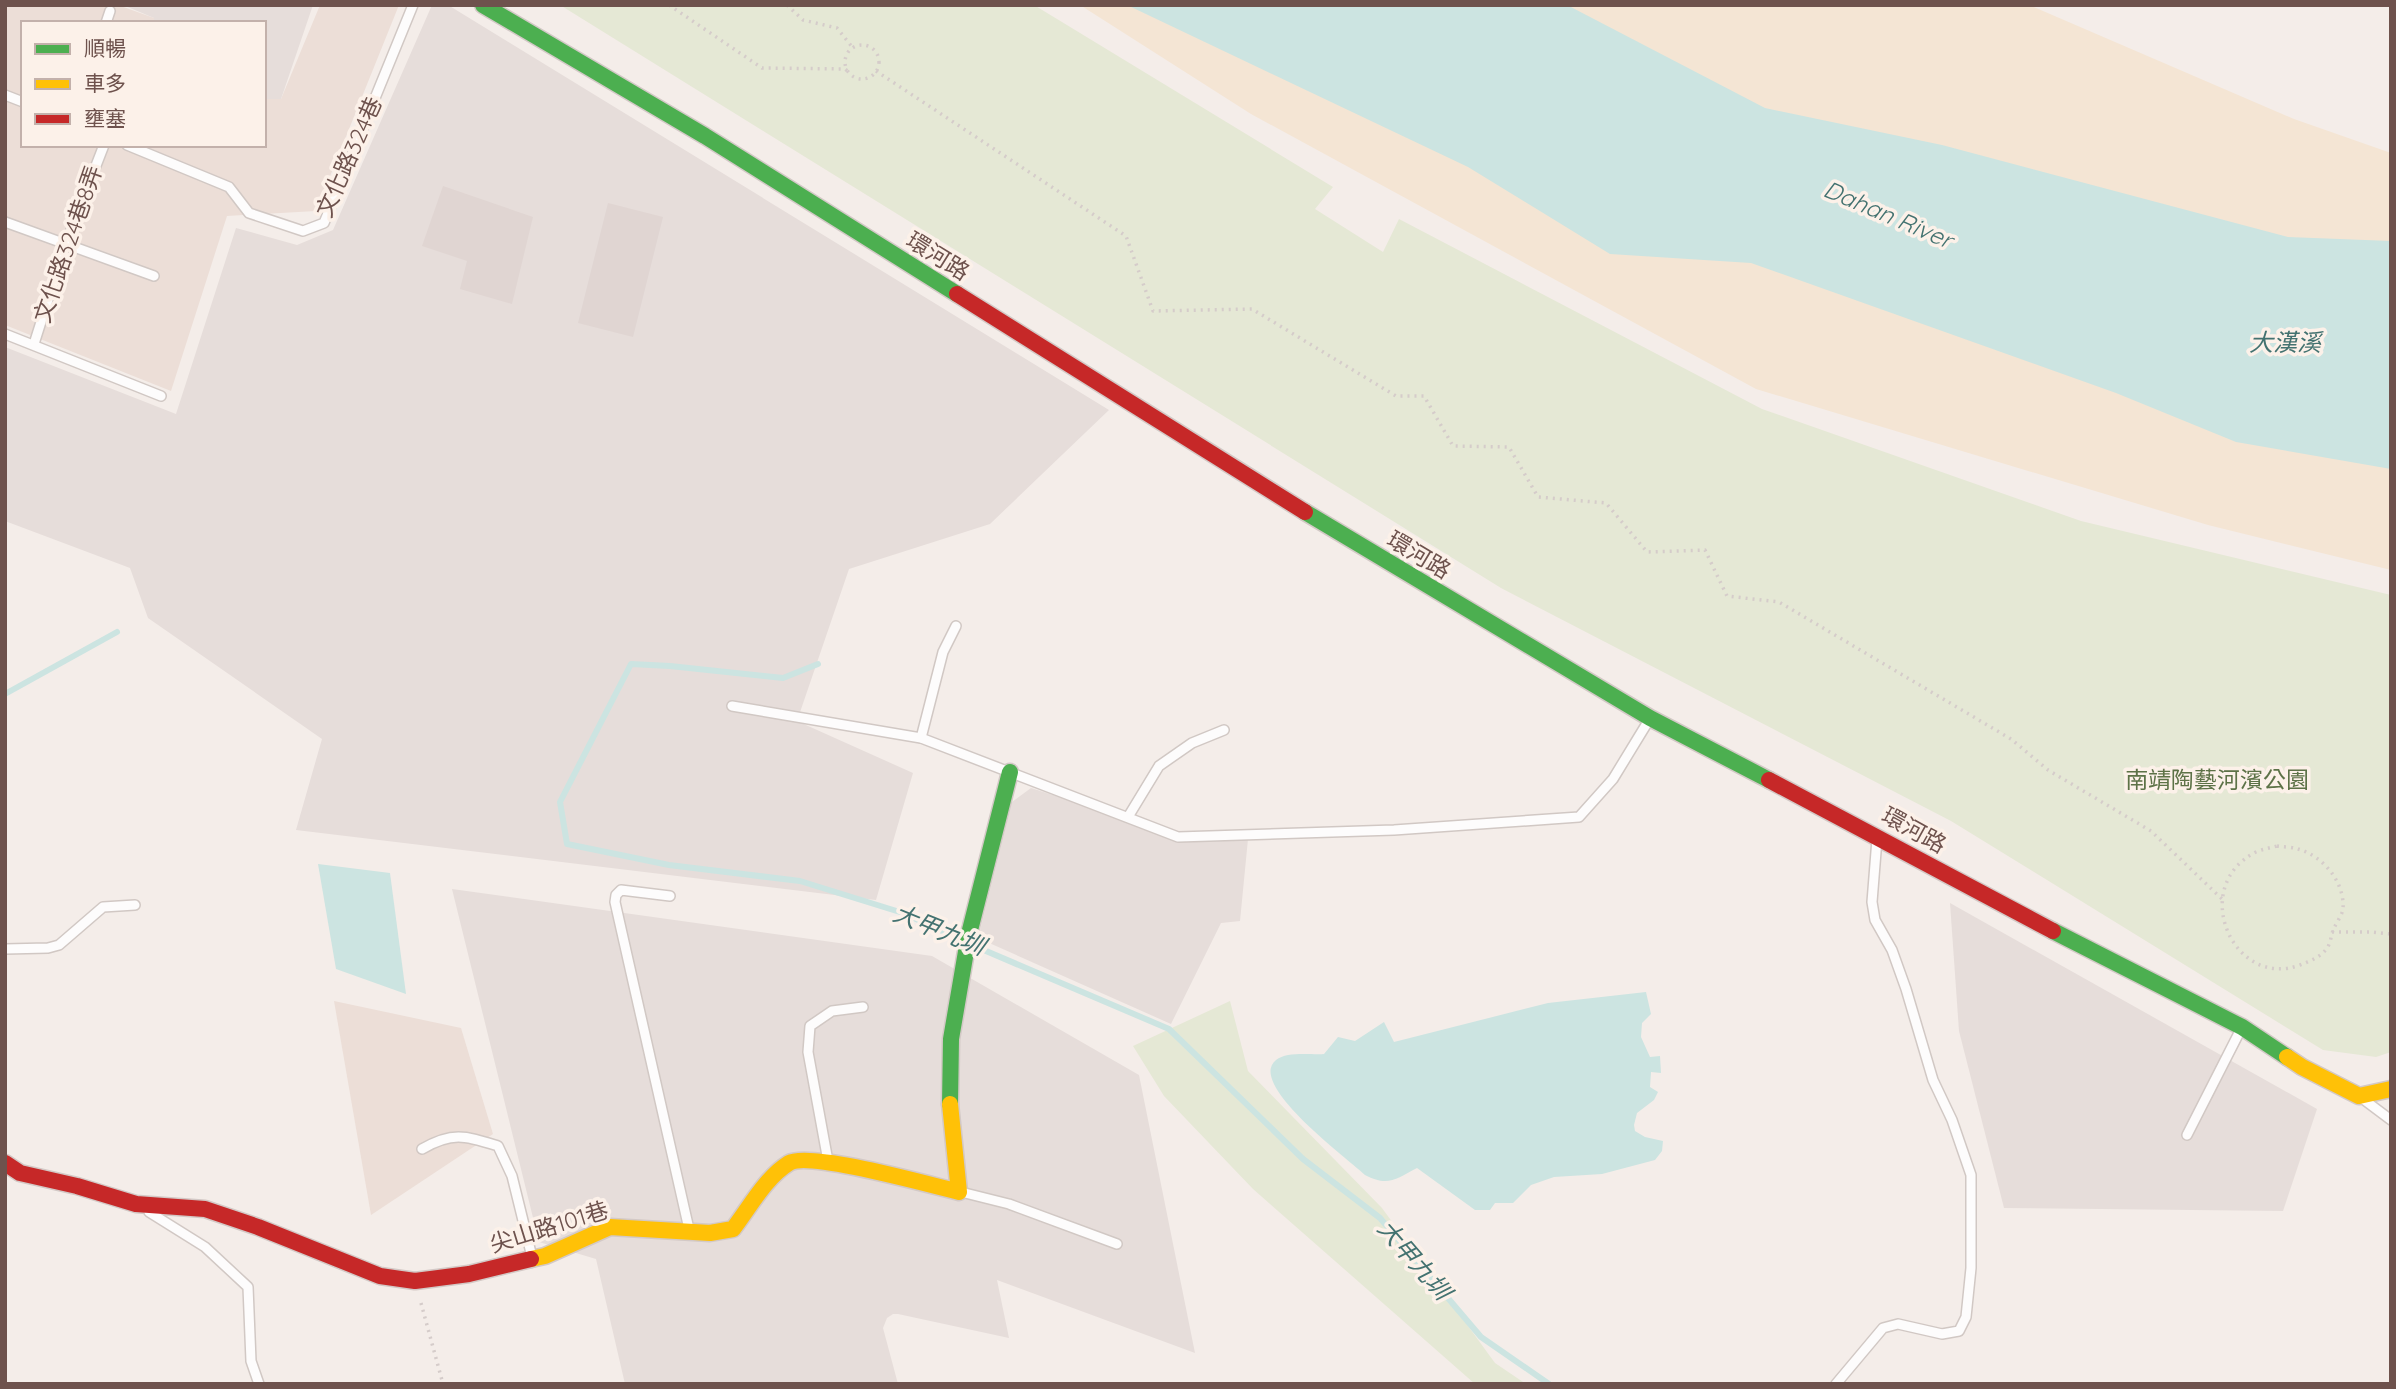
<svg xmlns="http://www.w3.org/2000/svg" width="2396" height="1389" font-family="Quicksand,'Noto Sans TC',sans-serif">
  <rect width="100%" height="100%" fill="#f4ede9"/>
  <g fill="#ecded7">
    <path d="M5,5H118L154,18V23H23V145H264V99H281L320,5H399L316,211L227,216L171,391L5,325Z"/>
    <path d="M334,1001L461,1028L493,1134L371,1215Z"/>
  </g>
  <g fill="#e6ddda">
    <path d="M123,5H313L281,99H264V23H154V18Z"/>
    <path d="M432,5H448L1109,410L990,524L849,569L797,721L913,773L876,900L296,830L322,739L148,618L130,568L5,521V347L176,414L236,228L297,245L333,230Z"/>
    <path d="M1031,788L1158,829L1248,839L1240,921L1221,923L1171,1024L978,938L1012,802Z"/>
    <path d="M452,889L932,956L1139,1075L1195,1353L997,1280L1009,1338L898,1314H893L887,1318L883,1328L898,1384H625L596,1259L539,1242Z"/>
    <path d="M1950,903L2317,1109L2283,1211L2004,1208L1959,1031Z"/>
  </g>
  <g fill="#e5e8d5">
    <path d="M560,5H1034L1333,187L1315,209L1383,252L1399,219L1762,409L2081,521L2391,595V1052L2376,1057L2323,1050L1951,821L1501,588Z"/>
    <path d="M1230,1001L1248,1071L1382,1208L1495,1363L1526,1384H1475L1253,1189L1164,1096L1133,1046Z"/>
  </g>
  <path fill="#f4e5d4" d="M1080,5H2029L2294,119L2391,153V570L2208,525L1756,389L1251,114Z"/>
  <g fill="#cce4e1">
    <path d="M1127,5H1567L1765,108L1942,145L2288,237L2391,241V469L2236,442L2116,393L1751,263L1610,254L1468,167Z"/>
    <path d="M318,864L390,873L406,994L336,969Z"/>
    <path d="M1646,992L1651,1014L1642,1023L1641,1037L1650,1057L1660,1056L1661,1073L1651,1072L1650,1087L1658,1092L1654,1100L1637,1113L1634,1125L1635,1131L1645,1137L1663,1141L1662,1151L1655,1160L1602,1174L1554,1177L1531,1185L1513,1203H1495L1490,1210H1475L1417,1168C1396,1179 1388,1187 1365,1175C1348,1159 1246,1084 1276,1060C1287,1051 1311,1055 1324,1054L1338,1037L1355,1041L1384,1022L1394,1042L1548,1003Z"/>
  </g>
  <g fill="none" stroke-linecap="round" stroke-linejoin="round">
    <g stroke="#cce4e1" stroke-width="6">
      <path d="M818,664L783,678L670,666L631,664L560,802L567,844L669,865L800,881L903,913L962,940"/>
      <path d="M5,694L117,632"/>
      <path d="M972,945L1169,1029L1303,1159L1380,1218L1481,1337L1549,1384"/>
    </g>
  </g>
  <g fill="#e0d5d2">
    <path d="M443,186L533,217L512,304L460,289L467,261L422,246Z"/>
    <path d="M608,203L663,217L633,337L578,323Z"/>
  </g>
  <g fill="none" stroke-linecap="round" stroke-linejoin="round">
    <defs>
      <g id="lane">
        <path d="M106,23L110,11"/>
        <path d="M5,95L23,102"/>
        <path d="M127,145L229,187L249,213L303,231L324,223L413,5"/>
        <path d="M5,222L154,276"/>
        <path d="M5,334L161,396"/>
        <path d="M34,344L66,243L104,145"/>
        <path d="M732,706L921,738L1178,837L1394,830L1579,817L1613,779L1649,720"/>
        <path d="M921,738L943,652L956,626"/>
        <path d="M1128,817L1159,766L1192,743L1224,730"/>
        <path d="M670,896L621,890L616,895L615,902L689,1229"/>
        <path d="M5,949L48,948L59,945L103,907L135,905"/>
        <path d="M2363,1099L2391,1120"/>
        <path d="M2187,1135L2241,1029"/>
        <path d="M422,1149C453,1131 466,1136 498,1146L512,1176L532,1257"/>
        <path d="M828,1161L808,1052L810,1026L832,1011L863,1007"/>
        <path d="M961,1192L1009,1204L1117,1244"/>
        <path d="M149,1212L205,1247L248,1287L251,1361L259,1384"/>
        <path d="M1836,1384L1883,1328L1898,1324L1942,1334L1959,1331L1966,1317L1971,1268V1175L1952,1120L1933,1080L1906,989L1892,950L1875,920L1872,902L1877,839"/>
      </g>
      <g id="fast">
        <path d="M483,5L705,136L957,294"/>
        <path d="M1305,512L1650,718L1769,780"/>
        <path d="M2053,931L2242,1027L2287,1057"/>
        <path d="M950,1104L951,1039L969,934L1010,772"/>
      </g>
      <g id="slow">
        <path d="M2287,1057L2302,1067L2359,1096L2391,1089"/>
        <path d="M531,1259L545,1256L610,1227L710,1233L733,1229C750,1207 765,1178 789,1163C809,1151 930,1185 959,1192L950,1104"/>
      </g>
      <g id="jam">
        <path d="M957,294L1305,512"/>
        <path d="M1769,780L2053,931"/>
        <path d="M5,1163L20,1173L77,1186L136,1204L205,1209L258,1227L380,1276L415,1281L469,1274L531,1259"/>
      </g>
    </defs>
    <use href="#lane" stroke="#d1c8c4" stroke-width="12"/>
    <use href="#fast" stroke="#d3c9c6" stroke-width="19"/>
    <use href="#slow" stroke="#d3c9c6" stroke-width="19"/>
    <use href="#jam" stroke="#d3c9c6" stroke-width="19"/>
    <g stroke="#d5ccca" stroke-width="3.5" stroke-dasharray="2 5" stroke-linecap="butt">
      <path d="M669,5L762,68L845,69L850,73"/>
      <path d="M787,5L803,20L837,28L853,48"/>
      <circle cx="862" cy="62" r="17"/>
      <path d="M876,71L1126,236L1153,311L1252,309L1396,396H1424L1453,446L1509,447L1538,497L1606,503L1647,552L1705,550L1727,596L1779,602L2011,739L2048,770L2151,831L2222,899"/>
      <path d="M2277,846C2284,847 2292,847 2298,849C2323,856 2345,882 2343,909C2342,915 2337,922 2334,928C2331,934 2331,943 2327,948C2321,957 2310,961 2300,965C2233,990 2188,886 2256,852C2263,849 2270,848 2277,846Z"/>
      <path d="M2332,932H2372L2391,934"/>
      <path d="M421,1303L443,1384"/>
    </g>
    <use href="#lane" stroke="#fdfcfc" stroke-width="9"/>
    <use href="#fast" stroke="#4caf50" stroke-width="16"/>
    <use href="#slow" stroke="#ffc107" stroke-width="16"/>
    <use href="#jam" stroke="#c62828" stroke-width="16"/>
  </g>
  <g text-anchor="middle" stroke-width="7" stroke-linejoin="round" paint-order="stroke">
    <g font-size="23" fill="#6e524d" stroke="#fcf1e9">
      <text transform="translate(349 157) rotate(-66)" y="8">文化路324巷</text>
      <text transform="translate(68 244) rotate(-71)" y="8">文化路324巷8弄</text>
      <text transform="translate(938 256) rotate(32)" y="8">環河路</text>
      <text transform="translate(1419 555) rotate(31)" y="8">環河路</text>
      <text transform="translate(1914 830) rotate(29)" y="8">環河路</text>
      <text transform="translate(549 1227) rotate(-17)" y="8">尖山路101巷</text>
    </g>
    <g font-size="23" fill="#5d7247" stroke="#fcf1e9">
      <text x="2217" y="788">南靖陶藝河濱公園</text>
    </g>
    <g font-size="24" font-style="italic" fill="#437270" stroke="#fcf1e9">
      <text transform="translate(1888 215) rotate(23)" y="8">Dahan River</text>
      <text x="2285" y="351">大漢溪</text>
      <text transform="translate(939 930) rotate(22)" y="8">大甲九圳</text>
      <text transform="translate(1414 1260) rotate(49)" y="8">大甲九圳</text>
    </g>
  </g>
  <rect width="2396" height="1389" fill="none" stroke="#6e524d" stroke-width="14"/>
  <rect x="21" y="21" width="245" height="126" fill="#fcf1e9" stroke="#c3b1ab" stroke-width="2"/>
  <rect x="35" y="44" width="35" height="10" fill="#4caf50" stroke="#c3b1ab" stroke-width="2"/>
  <text x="84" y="56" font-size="21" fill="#6e524d">順暢</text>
  <rect x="35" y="79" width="35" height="10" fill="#ffc107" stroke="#c3b1ab" stroke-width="2"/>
  <text x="84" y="91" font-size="21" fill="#6e524d">車多</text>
  <rect x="35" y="114" width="35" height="10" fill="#c62828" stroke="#c3b1ab" stroke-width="2"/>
  <text x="84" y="126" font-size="21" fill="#6e524d">壅塞</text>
</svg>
